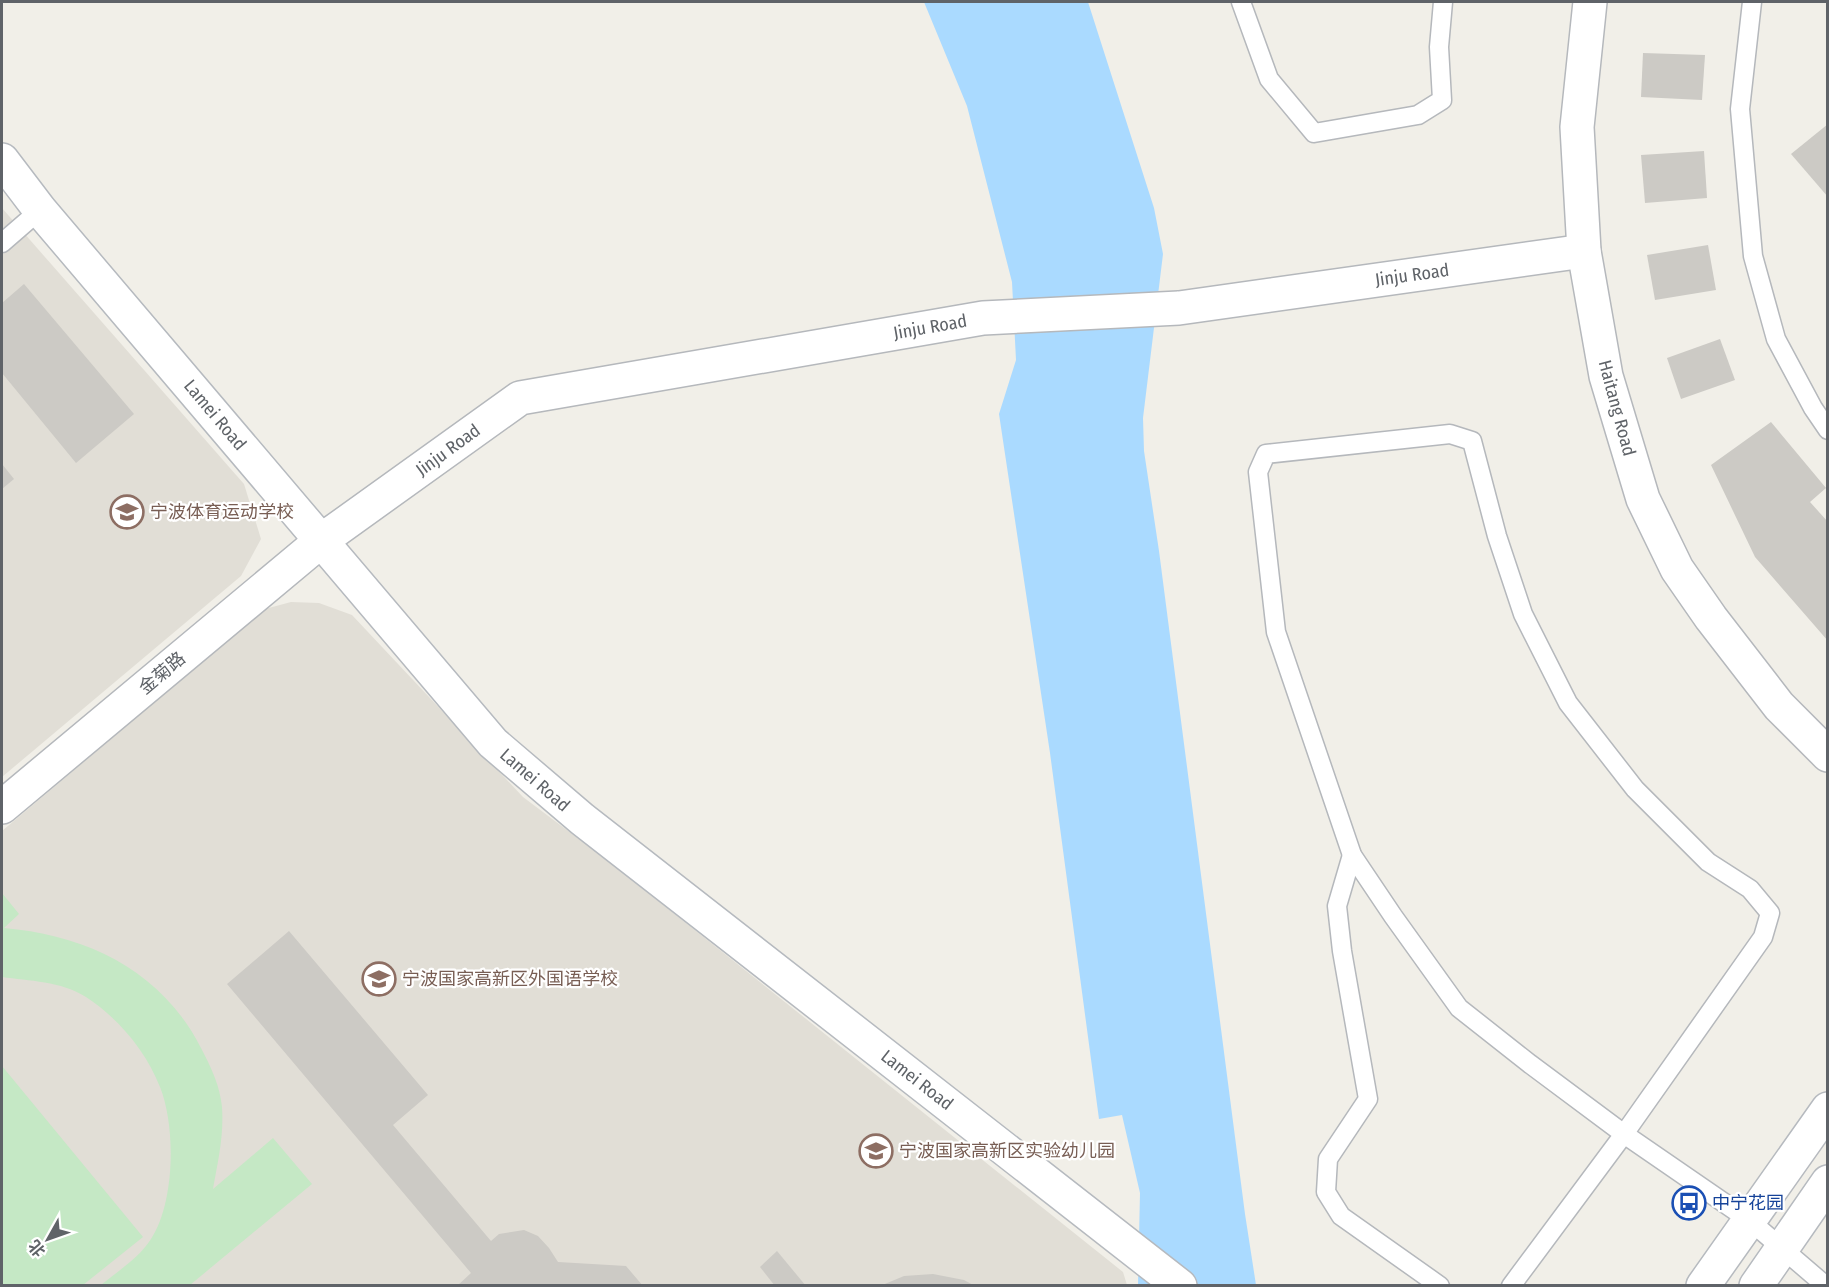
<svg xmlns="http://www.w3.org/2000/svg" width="1829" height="1287" font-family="'Fira Sans Condensed','Noto Sans SC',sans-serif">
  <rect width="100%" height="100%" fill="#f1efe8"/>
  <g fill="#e1ded6">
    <path d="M2,208L244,484L261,539L241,576L2,777Z"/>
    <path d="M291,602L319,603L352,615L523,797L612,864L1123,1272L1127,1285H2V831L265,609Z"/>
  </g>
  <g fill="#c5e8c5">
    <path d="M2,893L19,914L4,928C87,935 162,971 201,1048C211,1067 220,1086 222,1107C224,1136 218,1161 213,1189L273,1138L312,1184L190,1285H101C118,1271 139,1258 151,1239C175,1202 176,1127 160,1087C146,1051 118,1018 86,997C61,981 29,981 2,977Z"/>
    <path d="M2,1066L143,1237L83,1285H2Z"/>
  </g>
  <path fill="#aadaff" d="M924,2H1088L1154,208L1163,254L1143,418L1144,451L1159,551L1245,1214L1256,1285H1138L1140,1193L1122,1115L1099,1119L1050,753L999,414L1016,360L1012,282L967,106Z"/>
  <g fill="#cccac5">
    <path d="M1643,53L1705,55L1702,100L1641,97Z"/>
    <path d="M1828,124V197L1791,154Z"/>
    <path d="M1704,151L1707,198L1645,203L1641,155Z"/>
    <path d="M1708,245L1716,290L1655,300L1647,255Z"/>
    <path d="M24,284L134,414L76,463L2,373V303Z"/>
    <path d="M1720,339L1735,380L1681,399L1667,358Z"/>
    <path d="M1771,422L1826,488L1810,502L1828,522V641L1755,557L1711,465Z"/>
    <path d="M2,464L14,479L2,489Z"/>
    <path d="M289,931L428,1095L393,1125L491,1241L499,1234L524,1230L538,1236L549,1248L558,1262L626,1266L643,1286H457L471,1273L227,984Z"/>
    <path d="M777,1251L806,1286H775L760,1267Z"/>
    <path d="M933,1274L964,1280L975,1286H880L904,1276Z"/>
  </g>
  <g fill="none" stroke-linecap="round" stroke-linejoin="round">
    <defs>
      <g id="lane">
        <path d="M1241,2L1269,79L1314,133L1418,115L1442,100L1439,47L1443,2"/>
        <path d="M1752,2L1740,109L1753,256L1776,339L1813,408L1828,430"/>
        <path d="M2,243L40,210"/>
        <path d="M1352,855L1337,906L1342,951L1368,1099L1328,1159L1326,1192L1341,1216L1440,1286"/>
        <path d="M1511,1286L1624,1134L1763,937L1770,913L1750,889L1708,862L1635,789L1568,703L1523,614L1497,536L1472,441L1450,434L1266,454L1258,472L1276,632L1352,855L1393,916L1459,1008L1530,1064L1624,1134L1749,1220L1826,1286"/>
      </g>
      <g id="street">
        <path d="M1590,2L1577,127L1584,251L1606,376L1643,499L1677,569L1711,618L1779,706L1828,755"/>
        <path d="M2,807L322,540L520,398L983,318L1179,308L1584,251"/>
      </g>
      <g id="secondary">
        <path d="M2,160L40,210L493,743L582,819L1180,1286"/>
        <path d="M1703,1286L1828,1109"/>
        <path d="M1756,1286L1828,1182"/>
      </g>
    </defs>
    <use href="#lane" stroke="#b5b8bc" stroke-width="21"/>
    <use href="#street" stroke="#b5b8bc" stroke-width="36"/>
    <use href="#secondary" stroke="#b6babf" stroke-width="36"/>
    <use href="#lane" stroke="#fff" stroke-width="18"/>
    <use href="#street" stroke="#fff" stroke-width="33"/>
    <use href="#secondary" stroke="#fff" stroke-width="33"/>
  </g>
  <defs>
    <symbol id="school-ring" viewBox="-11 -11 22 22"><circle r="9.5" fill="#fff" stroke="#8d6e63" stroke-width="1.5"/><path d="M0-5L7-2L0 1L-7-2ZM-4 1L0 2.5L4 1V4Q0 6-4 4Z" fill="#8d6e63"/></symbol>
    <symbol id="bus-ring" viewBox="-11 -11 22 22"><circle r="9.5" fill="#fff" stroke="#1a4fb4" stroke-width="1.5"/><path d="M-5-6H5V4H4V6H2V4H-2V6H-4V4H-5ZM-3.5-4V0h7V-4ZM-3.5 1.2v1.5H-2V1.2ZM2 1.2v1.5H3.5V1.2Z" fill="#1a4fb4"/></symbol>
  </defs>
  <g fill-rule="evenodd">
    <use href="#school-ring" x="108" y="493" width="38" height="38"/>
    <use href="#school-ring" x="360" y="960" width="38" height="38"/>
    <use href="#school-ring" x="857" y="1132" width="38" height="38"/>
    <use href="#bus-ring" x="1670" y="1184" width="38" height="38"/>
  </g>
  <g text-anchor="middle" stroke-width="4.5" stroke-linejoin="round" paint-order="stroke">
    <g font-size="18" fill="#5f6368" stroke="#fff">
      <text transform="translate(1412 275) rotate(-8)" y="6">Jinju Road</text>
      <text transform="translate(930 327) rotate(-10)" y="6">Jinju Road</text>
      <text transform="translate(1617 408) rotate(75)" y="6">Haitang Road</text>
      <text transform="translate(215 415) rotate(50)" y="6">Lamei Road</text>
      <text transform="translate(448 450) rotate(-36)" y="6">Jinju Road</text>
      <text transform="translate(162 673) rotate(-40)" y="6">金菊路</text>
      <text transform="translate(535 780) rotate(41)" y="6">Lamei Road</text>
      <text transform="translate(917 1080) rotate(38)" y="6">Lamei Road</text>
    </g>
    <g font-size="18" fill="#785e54" stroke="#fff" text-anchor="start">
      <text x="150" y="518">宁波体育运动学校</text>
      <text x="402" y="985">宁波国家高新区外国语学校</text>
      <text x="899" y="1157">宁波国家高新区实验幼儿园</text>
    </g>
    <g font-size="18" fill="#164399" stroke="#fff" text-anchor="start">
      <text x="1712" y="1209">中宁花园</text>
    </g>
  </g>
  <rect width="1829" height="1287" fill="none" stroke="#5f6368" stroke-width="6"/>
  <g transform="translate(48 1239) rotate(230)" stroke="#ffffff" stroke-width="4.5" paint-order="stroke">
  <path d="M0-4.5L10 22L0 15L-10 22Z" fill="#5f6368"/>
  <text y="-9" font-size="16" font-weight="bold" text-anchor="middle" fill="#5f6368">北</text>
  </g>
</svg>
